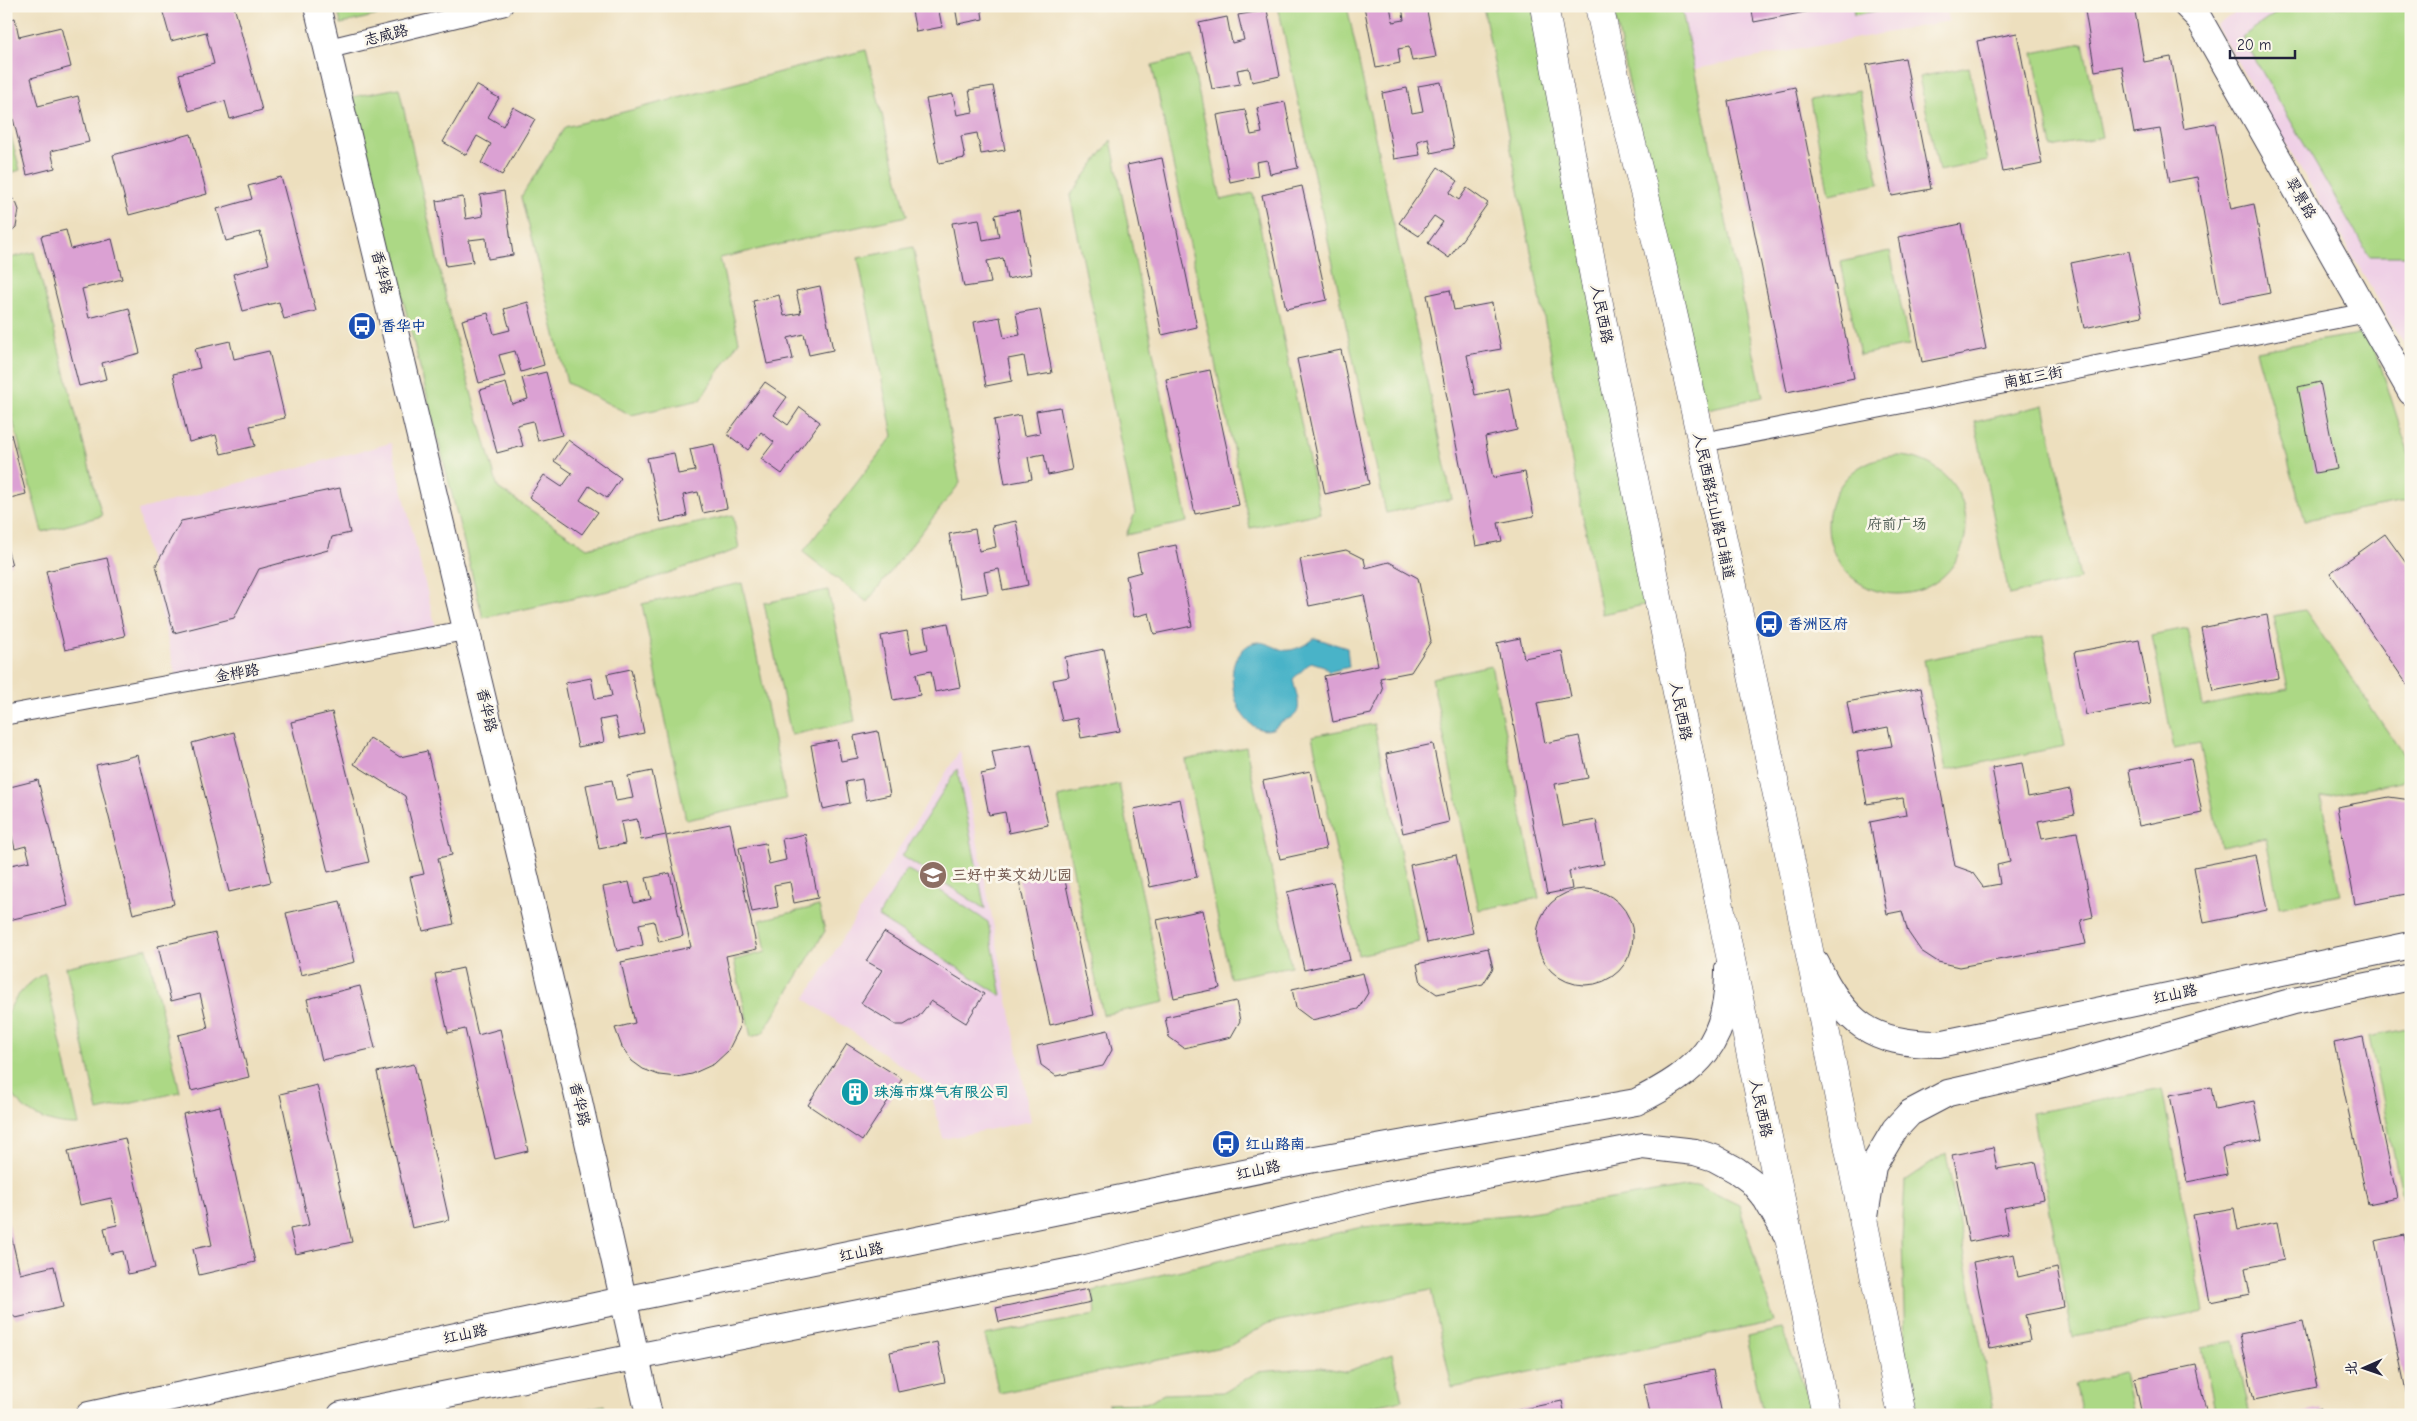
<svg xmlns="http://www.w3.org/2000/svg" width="2417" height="1421" font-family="'Comic Neue','LXGW WenKai TC',sans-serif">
  <rect width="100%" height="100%" fill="#fbf7ec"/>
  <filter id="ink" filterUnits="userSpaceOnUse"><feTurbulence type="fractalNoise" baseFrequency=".02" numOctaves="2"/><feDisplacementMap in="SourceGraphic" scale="10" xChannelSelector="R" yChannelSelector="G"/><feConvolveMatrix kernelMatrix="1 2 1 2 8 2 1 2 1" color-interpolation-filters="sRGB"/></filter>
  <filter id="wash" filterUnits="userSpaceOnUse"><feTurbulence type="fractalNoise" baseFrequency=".0096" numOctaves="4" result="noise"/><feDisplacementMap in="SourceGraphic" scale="20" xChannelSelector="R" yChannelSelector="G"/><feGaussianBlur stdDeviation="1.12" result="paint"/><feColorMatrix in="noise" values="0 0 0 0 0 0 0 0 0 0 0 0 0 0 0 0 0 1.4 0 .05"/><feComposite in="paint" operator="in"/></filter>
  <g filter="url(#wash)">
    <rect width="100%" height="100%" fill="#eddfbe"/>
    <g fill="#efd0e6">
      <path d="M1676,6H1946L1949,21L1690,70Z"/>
      <path d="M2244,6H2411V355L2216,26Z"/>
      <path d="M391,443L436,628L176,677L138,510Z"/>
      <path d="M960,750L1031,1121L943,1139L929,1085L805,999Z"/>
    </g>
    <g fill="#acd885" stroke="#677d60">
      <path d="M337,6H414L341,24Z"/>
      <path d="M1278,6H1347L1452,499L1386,513Z"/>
      <path d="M1483,6H1532L1653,603L1602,614Z"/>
      <path d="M1613,6H1681L1763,397L1698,411Z"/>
      <path d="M1853,6H1900L1854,15Z"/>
      <path d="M2286,6H2404L2411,19V256H2369L2242,37Z"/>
      <path d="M2083,43L2102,137L2052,147L2033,53Z"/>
      <path d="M866,50L907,216L720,258L739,341L700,400L631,415L567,383L521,197L565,127Z"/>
      <path d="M1191,56L1221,200L1253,193L1320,513L1250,528L1152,65Z"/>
      <path d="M1969,67L1988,161L1939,171L1919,77Z"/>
      <path d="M399,88L451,321L498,488L587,548L733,515L739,549L627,587L483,618L352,97Z"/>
      <path d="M1859,90L1879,184L1829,194L1810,100Z"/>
      <path d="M6,118L20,170L6,174Z"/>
      <path d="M1111,140L1187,522L1126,535L1135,513L1070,196Z"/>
      <path d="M913,247L960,483L867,602L803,552L893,436L858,258Z"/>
      <path d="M1890,251L1909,345L1860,355L1841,262Z"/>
      <path d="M34,252L102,516L42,532L6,394V259Z"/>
      <path d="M2370,332L2411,461V501L2305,520L2256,351Z"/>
      <path d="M2044,405L2080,579L2009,595L1975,422Z"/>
      <circle cx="1897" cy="525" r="69"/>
      <path d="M742,583L786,799L686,820L642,604Z"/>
      <path d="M828,590L855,721L791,735L764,603Z"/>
      <path d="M2305,610L2411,766V779L2321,797L2340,894L2279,907L2266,838L2221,847L2200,744L2174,749L2152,635L2187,628L2203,706L2288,689L2273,616Z"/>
      <path d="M2043,636L2065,746L1946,770L1924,660Z"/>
      <path d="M1491,665L1539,898L1479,910L1432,678Z"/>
      <path d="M1374,724L1419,942L1358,955L1312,736Z"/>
      <path d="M1246,747L1291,966L1230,978L1185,760Z"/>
      <path d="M957,769L985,909L902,856Z"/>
      <path d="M1119,784L1165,1002L1103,1015L1058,797Z"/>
      <path d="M907,869L988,922L1002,996L878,917Z"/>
      <path d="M819,906L825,931L763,1033L751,1037L734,960L766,952L760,920Z"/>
      <path d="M147,948L180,1092L98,1111L66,967Z"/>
      <path d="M45,973L79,1125C50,1126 15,1113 7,1080C4,1070 6,1056 6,1046C6,1037 4,1024 7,1015C13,998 29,981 45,973Z"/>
      <path d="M2411,1028V1196L2403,1198L2369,1037Z"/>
      <path d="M2162,1089L2204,1312L2073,1337L2032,1113Z"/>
      <path d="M1946,1153L1994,1415H1907L1902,1240L1905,1181Z"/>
      <path d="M1697,1185L1739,1205L1774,1322L1452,1388L1431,1290L1269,1323L1231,1345L999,1393L985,1335L1095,1315L1093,1291L1362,1227L1519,1214Z"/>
      <path d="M1782,1329L1815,1415H1763L1747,1336Z"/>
      <path d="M2233,1341L2249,1415H2216L2202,1348Z"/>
      <path d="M1392,1354L1402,1400L1333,1415H1111L1108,1404L1146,1403L1164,1394L1225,1392L1257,1372L1321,1367L1346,1372Z"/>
      <path d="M2124,1373L2133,1415H2082L2075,1384Z"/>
      <path d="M604,1405L606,1415H559Z"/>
    </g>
    <path fill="#49b3c8" stroke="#366a82" d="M1315,638L1347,648L1349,667L1329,672L1324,666L1311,662L1293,679C1294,689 1304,708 1294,716C1291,719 1285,719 1281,722C1278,724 1275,728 1272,729C1239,738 1222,674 1239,654C1255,634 1265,644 1283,650C1293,652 1308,644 1315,638Z"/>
    <g id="blocks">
      <g fill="#dba1d3">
        <path d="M171,6H234L262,110L230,119L225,101L189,111L179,74L214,64L206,32L171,41L162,9Z"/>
        <path d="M911,6H938L942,27L916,32Z"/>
        <path d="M955,6H981L983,19L958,24Z"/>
        <path d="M1364,6H1390L1393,22L1404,20L1402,6H1426L1436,57L1412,61L1409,47L1398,49L1400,63L1376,68Z"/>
        <path d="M1751,6H1831V7L1754,22Z"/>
        <path d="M2111,6H2134L2144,62L2171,57L2184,129L2215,123L2231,209L2254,204L2270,293L2220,303L2197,177L2170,182L2160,129L2134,133L2122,66L2095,71L2085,11Z"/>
        <path d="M1267,10L1280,76L1252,82L1249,68L1237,70L1240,84L1212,89L1199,23L1227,17L1232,43L1244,40L1238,15Z"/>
        <path d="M15,18L19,37L61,27L71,67L31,78L38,106L78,96L89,142L51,151L55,168L27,175L6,90V21Z"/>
        <path d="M2017,33L2042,164L2003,172L1977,41Z"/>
        <path d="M1905,58L1931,189L1892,196L1866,65Z"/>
        <path d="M1441,82L1454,148L1431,153L1428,138L1417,141L1420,155L1394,159L1382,93L1407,88L1412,113L1423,111L1418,86Z"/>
        <path d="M476,85L499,98L488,117L503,126L513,107L535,119L502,175L481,163L491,144L477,136L466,155L443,142Z"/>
        <path d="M993,86L1005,150L981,154L977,133L961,136L965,158L939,163L926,99L953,94L957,115L973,112L969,90Z"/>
        <path d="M1795,87L1854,378L1787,392L1728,101Z"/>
        <path d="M1285,102L1298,168L1270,174L1267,160L1256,162L1258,176L1230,182L1217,115L1245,110L1251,135L1262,133L1257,108Z"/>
        <path d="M191,134L207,194L129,215L113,155Z"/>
        <path d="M1162,158L1197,327L1162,335L1127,165Z"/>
        <path d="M1438,167L1458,181L1449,193L1459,200L1467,188L1488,203L1449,258L1428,243L1443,222L1434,216L1419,236L1399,223Z"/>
        <path d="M281,177L316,311L284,319L279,302L243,311L233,274L269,264L260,232L226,241L217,209L252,199L248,186Z"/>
        <path d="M1302,186L1327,300L1286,309L1262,195Z"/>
        <path d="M504,191L513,255L488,259L486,238L469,240L473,262L446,266L436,201L463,197L466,219L483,216L480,195Z"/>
        <path d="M6,192L16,202L19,210L16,227L6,236Z"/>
        <path d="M1019,210L1031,274L1007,279L1003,258L987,261L991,283L964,287L952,223L979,219L983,240L999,237L995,215Z"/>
        <path d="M1961,224L1986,349L1922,362L1898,237Z"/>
        <path d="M66,230L71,249L112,239L122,279L82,289L89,318L129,308L140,353L102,363L106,379L79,386L41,236Z"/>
        <path d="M2129,251L2142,316L2084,328L2071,263Z"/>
        <path d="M820,286L833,350L809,355L804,334L788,338L793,359L767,364L753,301L779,295L784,316L801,313L796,291Z"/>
        <path d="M1450,290L1454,310L1492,303L1501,349L1467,355L1475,395L1509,388L1517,430L1485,437L1493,478L1525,472L1534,516L1498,523L1502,541L1476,546L1427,295Z"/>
        <path d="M528,302L544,365L521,372L515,351L499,355L505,376L479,383L462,320L488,313L494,334L510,330L504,309Z"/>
        <path d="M1040,309L1052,373L1028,377L1024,356L1008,359L1012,381L986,386L974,322L1000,317L1004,338L1020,335L1016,313Z"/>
        <path d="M230,341L234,359L269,351L285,418L250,426L255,446L221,454L216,435L189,442L173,374L200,368L195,349Z"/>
        <path d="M1341,350L1369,484L1325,494L1297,359Z"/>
        <path d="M1210,370L1239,505L1195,514L1166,379Z"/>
        <path d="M546,372L562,435L538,441L533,421L517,425L523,446L497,453L480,390L506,383L512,404L528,399L522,378Z"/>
        <path d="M765,382L787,397L774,415L788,425L800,407L820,422L782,474L761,459L774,442L761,432L748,450L727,434Z"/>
        <path d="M2320,382L2337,469L2315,473L2298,387Z"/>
        <path d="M1060,407L1072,470L1048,475L1044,454L1028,457L1032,479L1005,484L994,420L1020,415L1024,436L1040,433L1036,411Z"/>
        <path d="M11,434L26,494L6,499V435Z"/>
        <path d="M568,440L621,478L607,498L589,486L580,500L598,512L582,534L529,497L544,475L562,487L572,473L554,461Z"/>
        <path d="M714,444L727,508L703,513L698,492L683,495L687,516L661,522L647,458L674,453L678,474L695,471L690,449Z"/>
        <path d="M340,488L350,533L332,537L328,550L259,569L234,618L174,633L156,565L181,521Z"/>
        <path d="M1016,521L1028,585L1003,590L999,569L984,572L988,593L961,598L949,534L975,529L979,551L996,547L992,526Z"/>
        <path d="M2385,534L2411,570V690L2330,573Z"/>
        <path d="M6,545L12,565L6,566Z"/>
        <path d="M1176,545L1192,626L1154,634L1149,613L1134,617L1126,576L1141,572L1137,553Z"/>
        <path d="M1346,550L1364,559L1366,568L1389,562L1418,578L1431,641L1411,672L1380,678L1383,690L1371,714L1333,722L1324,676L1378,665L1364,595L1309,606L1300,559Z"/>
        <path d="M107,558L125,636L65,650L46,571Z"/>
        <path d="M2267,615L2278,678L2213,691L2201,628Z"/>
        <path d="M948,623L960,687L935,692L931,671L916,674L920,695L893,700L881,636L907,631L911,653L928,649L924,628Z"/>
        <path d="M1520,638L1524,658L1562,651L1571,697L1537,703L1545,743L1579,736L1588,778L1555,784L1563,826L1596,820L1604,864L1569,871L1572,889L1547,894L1497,643Z"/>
        <path d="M2139,640L2151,703L2086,715L2074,652Z"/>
        <path d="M1104,649L1120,731L1081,738L1077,718L1062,721L1053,680L1069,677L1065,657Z"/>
        <path d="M631,669L644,733L620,738L615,717L600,720L604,742L578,747L565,683L591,678L595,699L612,696L607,674Z"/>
        <path d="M1921,688L1955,866L1972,872L1983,887L2000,884L1997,865L2010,862L1992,768L2022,763L2028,797L2070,789L2075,814L2038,821L2042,838L2077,832L2093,917L2081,920L2086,944L1959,967L1938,962L1921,951L1908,932L1902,911L1887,914L1870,822L1906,815L1903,798L1867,804L1857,752L1892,746L1888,727L1853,734L1847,702Z"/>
        <path d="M332,712L369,862L328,872L291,722Z"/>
        <path d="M878,731L890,795L866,800L862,779L846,782L850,803L823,809L811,745L837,740L841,761L858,758L854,736Z"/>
        <path d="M234,732L271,882L229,892L192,743Z"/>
        <path d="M370,738L400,757L427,751L452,855L438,858L454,924L423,931L410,877L424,874L405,796L354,764Z"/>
        <path d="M1031,744L1048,825L1009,833L1005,812L989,815L981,774L996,771L992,751Z"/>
        <path d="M1433,744L1449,822L1403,833L1386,754Z"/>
        <path d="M138,755L174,904L133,914L96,765Z"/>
        <path d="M2191,758L2202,813L2139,826L2129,770Z"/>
        <path d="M652,771L666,835L641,840L637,819L621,822L625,844L599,849L586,785L612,780L616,801L633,798L628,776Z"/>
        <path d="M1310,771L1326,849L1280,859L1263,781Z"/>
        <path d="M38,780L68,906L9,920L6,910V866L30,861L26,846L15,849L10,828L6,829V788Z"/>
        <path d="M2389,797L2411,800V893L2355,904L2337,807Z"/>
        <path d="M1180,799L1197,877L1150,887L1134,809Z"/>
        <path d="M730,823L757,949L726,956L740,1021L739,1029L728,1051L714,1064L692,1074L677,1077L659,1075L643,1069L632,1061L622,1047L615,1028L635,1023L621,962L691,947L666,836Z"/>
        <path d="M805,834L818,898L794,903L790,882L774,885L778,907L752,912L739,848L765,843L769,864L786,860L782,839Z"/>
        <path d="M1456,855L1473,933L1427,943L1410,865Z"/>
        <path d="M2256,855L2267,910L2204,923L2194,867Z"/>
        <path d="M1063,871L1094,1015L1050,1025L1019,880Z"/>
        <path d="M670,873L683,936L659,942L654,921L639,924L643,945L617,951L603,887L629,882L634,903L651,899L646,878Z"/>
        <path d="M1333,882L1350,960L1304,970L1287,892Z"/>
        <circle cx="1585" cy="937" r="48"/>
        <path d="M340,901L355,962L301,975L286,913Z"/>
        <path d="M1203,910L1220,988L1174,998L1157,920Z"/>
        <path d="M884,932L984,994L966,1023L931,1001L919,1016L904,1025H896L861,1003L882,970L866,961Z"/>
        <path d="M215,933L249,1077L191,1091L178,1035L208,1028L200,994L171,1001L158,946Z"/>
        <path d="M1488,948L1493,968L1483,984L1437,994L1421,983L1417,964Z"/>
        <path d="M463,968L478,1035L500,1029L528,1151L495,1159L465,1029L448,1033L435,974Z"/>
        <path d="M1363,973L1368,993L1358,1009L1312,1020L1296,1008L1292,989Z"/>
        <path d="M360,986L375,1048L322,1060L307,999Z"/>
        <path d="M1236,1001L1240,1021L1231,1037L1184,1048L1169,1037L1165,1017Z"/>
        <path d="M1108,1030L1112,1050L1103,1066L1056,1076L1041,1065L1037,1046Z"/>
        <path d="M2363,1037L2397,1198L2368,1204L2334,1043Z"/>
        <path d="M847,1044L902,1079L862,1141L808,1105Z"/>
        <path d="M414,1064L449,1220L412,1228L377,1072Z"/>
        <path d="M317,1085L352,1242L296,1254L290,1229L309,1225L280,1094Z"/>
        <path d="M2211,1087L2215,1109L2254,1101L2262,1140L2222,1148L2227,1174L2187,1182L2170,1095Z"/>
        <path d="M220,1106L255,1262L199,1275L193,1249L212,1245L183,1114Z"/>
        <path d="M125,1138L155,1268L128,1274L123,1251L110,1254L104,1228L117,1225L111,1198L80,1205L68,1151Z"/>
        <path d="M1993,1147L1997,1169L2036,1162L2044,1200L2004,1208L2009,1234L1969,1242L1952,1155Z"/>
        <path d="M2234,1208L2238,1230L2277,1222L2284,1260L2245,1268L2250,1294L2210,1302L2193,1215Z"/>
        <path d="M7,1218L20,1274L54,1266L63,1307L16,1318L6,1311Z"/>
        <path d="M2404,1235L2411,1268V1401H2408L2375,1241Z"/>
        <path d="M2014,1254L2018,1277L2057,1268L2064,1307L2025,1315L2030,1341L1990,1349L1973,1262Z"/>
        <path d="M1088,1289L1091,1302L999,1322L996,1308Z"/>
        <path d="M2303,1321L2317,1387L2254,1400L2240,1334Z"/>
        <path d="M937,1342L945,1382L898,1392L890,1352Z"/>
        <path d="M2196,1365L2207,1415H2142L2134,1378Z"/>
        <path d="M1713,1370L1722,1415H1647L1650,1413L1644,1384Z"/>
        <path d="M1562,1401L1565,1415H1499V1414Z"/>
        <path d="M2321,1408L2322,1415H2294L2293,1414Z"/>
      </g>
    </g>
  </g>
  <g filter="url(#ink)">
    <use href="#blocks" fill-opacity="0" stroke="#403e4f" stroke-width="1"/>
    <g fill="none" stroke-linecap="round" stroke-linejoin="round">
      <defs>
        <g id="street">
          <path d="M327,49L503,6"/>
          <path d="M1700,443L2365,313"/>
          <path d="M6,715L468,630"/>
        </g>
        <g id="secondary">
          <path d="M317,6L579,1101L649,1415"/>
          <path d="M2187,6L2198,17L2411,392"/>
          <path d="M1816,963C1845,1023 1871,1044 1939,1044L2411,945"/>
          <path d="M1865,1216L1873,1166L1895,1129L1910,1113L1948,1093L2049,1070L2294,1001L2411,977"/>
          <path d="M89,1415L623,1300L1298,1162L1636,1102C1699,1071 1729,1043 1728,969"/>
          <path d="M341,1415L1082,1269L1387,1195L1643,1146L1695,1152L1714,1158L1736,1170L1751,1181L1766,1199L1785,1232"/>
        </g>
        <g id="primary">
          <path d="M1544,6L1599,304L1726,936L1826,1415"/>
          <path d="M1599,6C1620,103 1647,198 1669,295C1753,666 1828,1041 1902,1415"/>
        </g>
      </defs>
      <use href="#street" stroke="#403e4f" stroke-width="21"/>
      <use href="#secondary" stroke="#403e4f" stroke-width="28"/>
      <use href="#primary" stroke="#403e4f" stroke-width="29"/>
      <use href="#street" stroke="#fff" stroke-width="19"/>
      <use href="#secondary" stroke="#fff" stroke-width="26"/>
      <use href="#primary" stroke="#fff" stroke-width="28"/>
    </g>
  </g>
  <defs>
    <symbol id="bus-disc" viewBox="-11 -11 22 22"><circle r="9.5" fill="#1a4fb4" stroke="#fbf7ec"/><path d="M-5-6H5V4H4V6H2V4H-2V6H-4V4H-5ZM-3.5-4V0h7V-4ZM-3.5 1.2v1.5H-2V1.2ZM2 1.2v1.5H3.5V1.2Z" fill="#fff"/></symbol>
    <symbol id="school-disc" viewBox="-11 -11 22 22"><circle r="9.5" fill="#8d6e63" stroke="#fbf7ec"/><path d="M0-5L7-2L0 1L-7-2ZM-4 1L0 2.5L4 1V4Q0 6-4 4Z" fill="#fff"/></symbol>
    <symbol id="building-disc" viewBox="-11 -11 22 22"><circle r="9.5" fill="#0f9aa8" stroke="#fbf7ec"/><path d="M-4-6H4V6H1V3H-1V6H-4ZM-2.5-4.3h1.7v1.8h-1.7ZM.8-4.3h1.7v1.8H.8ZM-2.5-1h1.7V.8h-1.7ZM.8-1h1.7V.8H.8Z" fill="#fff"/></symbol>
  </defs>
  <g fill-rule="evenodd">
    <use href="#bus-disc" x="346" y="310" width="32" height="32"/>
    <use href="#bus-disc" x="1753" y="608" width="32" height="32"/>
    <use href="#school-disc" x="917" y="859" width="32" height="32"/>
    <use href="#building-disc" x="839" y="1076" width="32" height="32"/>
    <use href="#bus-disc" x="1210" y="1128" width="32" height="32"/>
  </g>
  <g text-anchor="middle" stroke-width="5" stroke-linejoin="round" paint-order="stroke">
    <g font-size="15" fill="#22223b" stroke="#fbf7ec">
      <text transform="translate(386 35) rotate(-14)" y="5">志威路</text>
      <text transform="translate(2301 198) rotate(60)" y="5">翠景路</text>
      <text transform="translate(382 272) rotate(76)" y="5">香华路</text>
      <text transform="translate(1602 314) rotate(79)" y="5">人民西路</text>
      <text transform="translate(2033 377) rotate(-11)" y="5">南虹三街</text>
      <text transform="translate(1714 506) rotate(78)" y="5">人民西路红山路口辅道</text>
      <text transform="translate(237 673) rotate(-10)" y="5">金桦路</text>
      <text transform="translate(487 710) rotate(77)" y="5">香华路</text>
      <text transform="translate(1681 711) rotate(79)" y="5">人民西路</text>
      <text transform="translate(2175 994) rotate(-12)" y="5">红山路</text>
      <text transform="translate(580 1104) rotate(77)" y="5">香华路</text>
      <text transform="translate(1761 1108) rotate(78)" y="5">人民西路</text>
      <text transform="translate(1258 1170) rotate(-12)" y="5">红山路</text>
      <text transform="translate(861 1252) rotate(-12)" y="5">红山路</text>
      <text transform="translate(465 1334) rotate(-12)" y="5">红山路</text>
    </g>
    <g font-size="15" font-weight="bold" fill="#164399" stroke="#fbf7ec" text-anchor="start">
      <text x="381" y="331">香华中</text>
      <text x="1788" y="629">香洲区府</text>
      <text x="1245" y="1149">红山路南</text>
    </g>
    <g font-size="15" fill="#4b5951" stroke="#fbf7ec">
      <text x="1897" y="529">府前广场</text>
    </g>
    <g font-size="15" font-weight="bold" fill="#785e54" stroke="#fbf7ec" text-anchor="start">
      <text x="952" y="880">三好中英文幼儿园</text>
    </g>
    <g font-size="15" font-weight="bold" fill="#0d838f" stroke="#fbf7ec" text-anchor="start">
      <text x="874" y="1097">珠海市煤气有限公司</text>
    </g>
  </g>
  <rect width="2417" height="1421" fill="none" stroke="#fbf7ec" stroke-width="25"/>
  <g transform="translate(2364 1368) rotate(268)" stroke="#fbf7ec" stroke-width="4" paint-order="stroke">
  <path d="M0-4L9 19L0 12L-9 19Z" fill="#22223b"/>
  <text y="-8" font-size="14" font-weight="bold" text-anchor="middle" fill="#22223b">北</text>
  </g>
  <path d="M2230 50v8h65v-8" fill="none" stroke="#22223b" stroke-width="2.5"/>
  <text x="2237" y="50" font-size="15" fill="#22223b" stroke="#fbf7ec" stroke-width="4" paint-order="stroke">20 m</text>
</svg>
